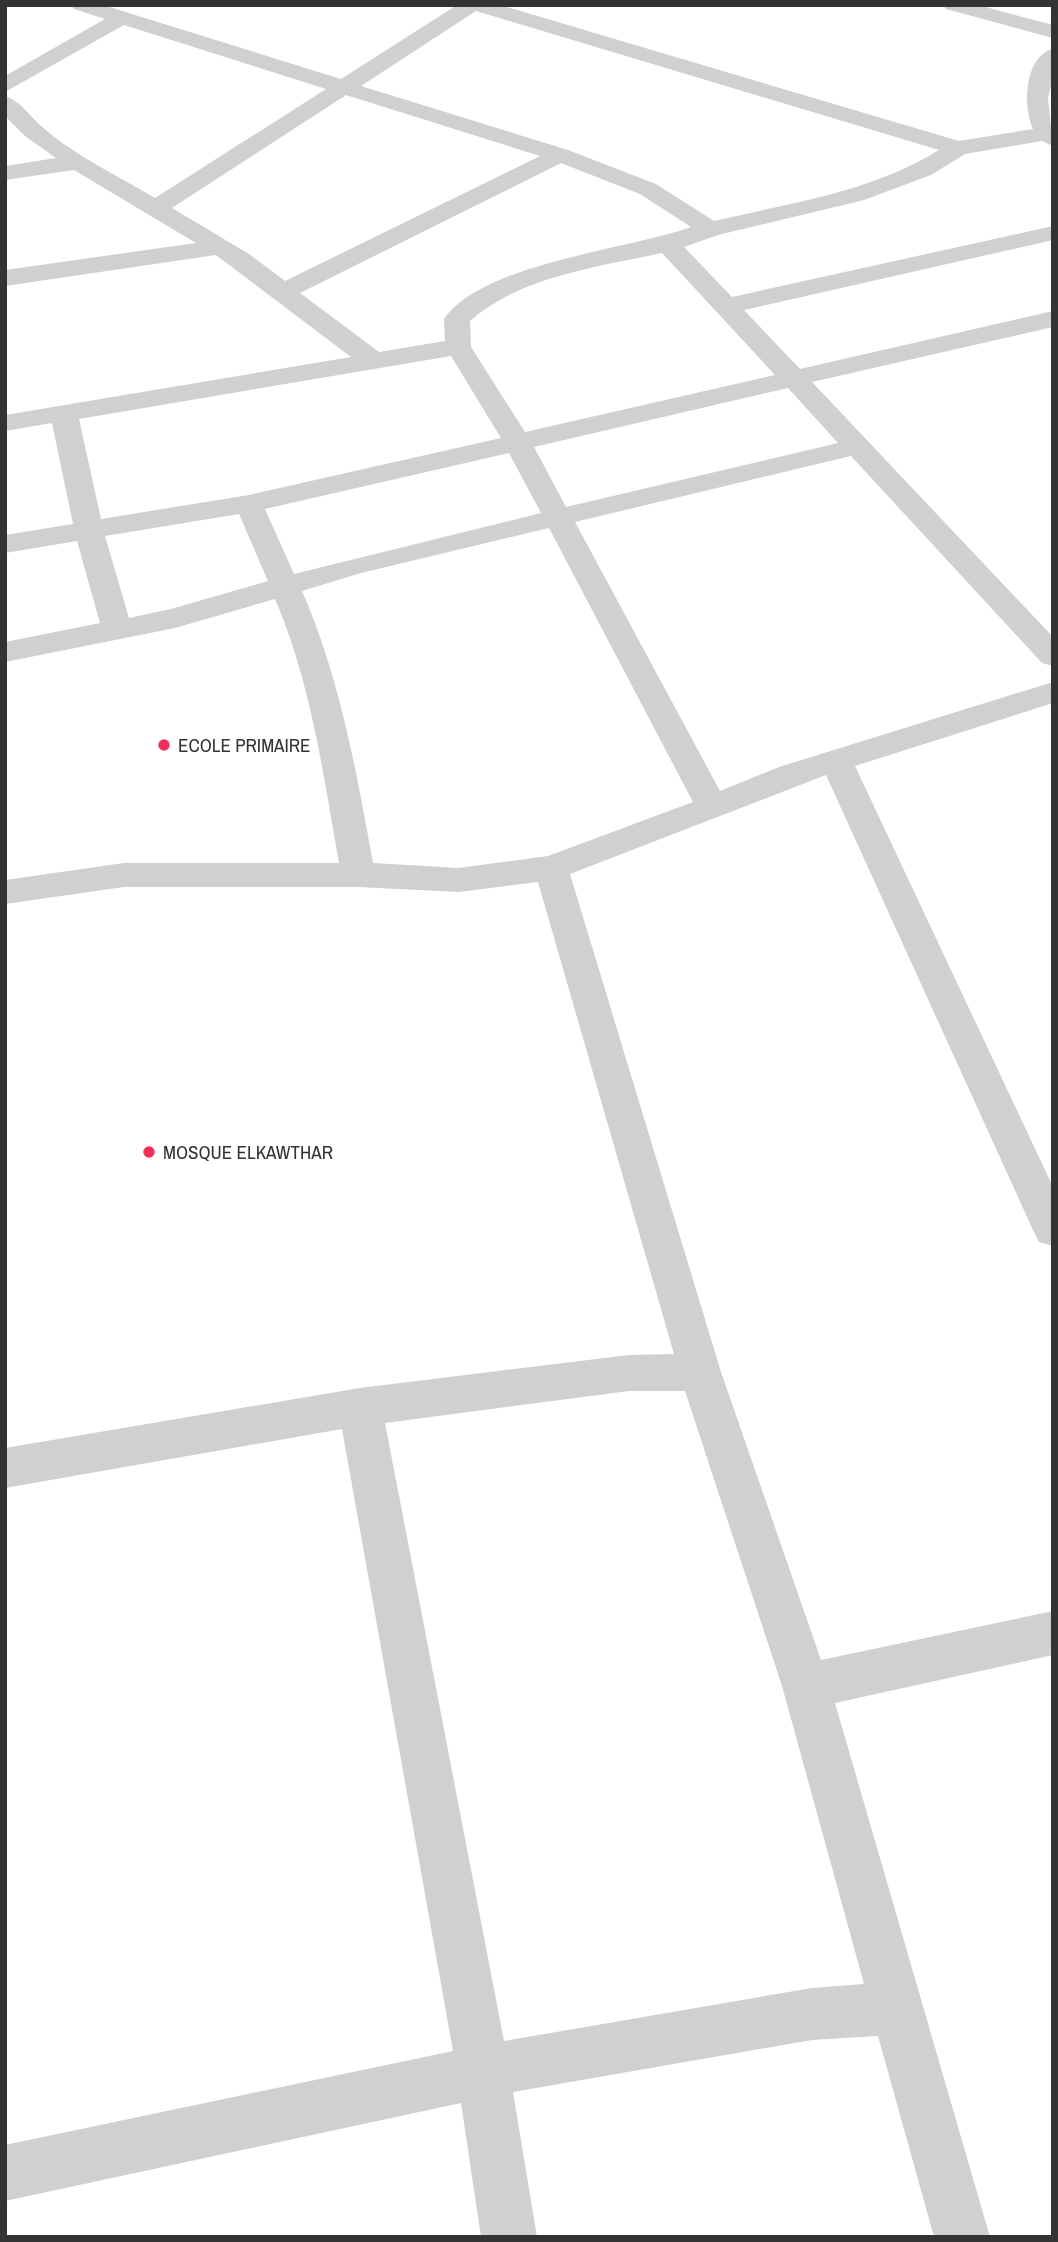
<svg xmlns="http://www.w3.org/2000/svg" width="1058" height="2242" font-family="'Archivo Narrow',sans-serif">
  <rect width="100%" height="100%" fill="#fff"/>
  <g fill="none" stroke-linecap="round" stroke-linejoin="round">
    <g fill="#d0d0d0" fill-rule="evenodd">
      <path d="M71,5H103L341,79L457,5H500L959,141L1033,129C1022,107 1025,55 1053,49V77L1048,98L1053,146L1042,141L965,154L931,175L864,200L718,235L684,247L732,297L1053,226V240L744,310L800,369L1053,311V327L812,382L1053,637V666L1042,663L851,456L575,522L720,791L779,767L1053,682V703L855,766L1053,1187V1246L1039,1242L1033,1230L826,775L570,874L721,1372L821,1660L1053,1611V1655L835,1703L990,2237H934L878,2036L812,2040L513,2092L537,2237H481L461,2103L5,2201V2145L453,2051L342,1429L5,1488V1448L360,1388L629,1355L674,1354L538,882L459,892L358,887H124L5,904V880L124,863H339C323,773 311,683 275,599L175,628L5,662V642L100,623L77,541L5,553V535L73,524L52,423L5,431V415L351,357L216,255L5,286V270L196,243L74,170L5,180V166L56,158L25,136L5,116V96C19,100 28,114 39,124C71,154 117,175 155,198L326,89L124,25L5,92V76L105,19L74,9ZM476,11L939,150C872,192 790,203 714,221L656,184L568,150L361,86ZM346,95L540,156L285,281L249,254L172,208ZM561,163L640,194L691,227C627,250 483,263 444,319L445,341L379,352L300,293ZM662,253L775,375L525,432L471,347L470,321C521,276 598,267 662,253ZM451,356L501,438L249,495L101,519L79,419ZM788,388L838,443L566,507L534,447ZM509,453L541,513L294,574L265,509ZM239,514L268,581L171,609L129,618L105,536ZM549,528L693,802L548,856L459,868L373,863C356,770 340,678 302,591L361,573ZM629,1391H685L782,1686L864,1984L812,1988L504,2041L385,1423Z"/>
      <path d="M943,5H978L1053,25V38L946,9Z"/>
    </g>
  </g>
  <g fill="#f02f5b" stroke="#fff" stroke-width="2.5">
    <circle cx="164" cy="745" r="7"/>
    <circle cx="149" cy="1152" r="7"/>
  </g>
  <g text-anchor="middle" stroke-width="7" stroke-linejoin="round" paint-order="stroke">
    <g font-size="19" fill="#333" stroke="#fff" text-anchor="start">
      <text x="178" y="752">ECOLE PRIMAIRE</text>
      <text x="163" y="1159">MOSQUE ELKAWTHAR</text>
    </g>
  </g>
  <rect width="1058" height="2242" fill="none" stroke="#333333" stroke-width="14"/>
</svg>
